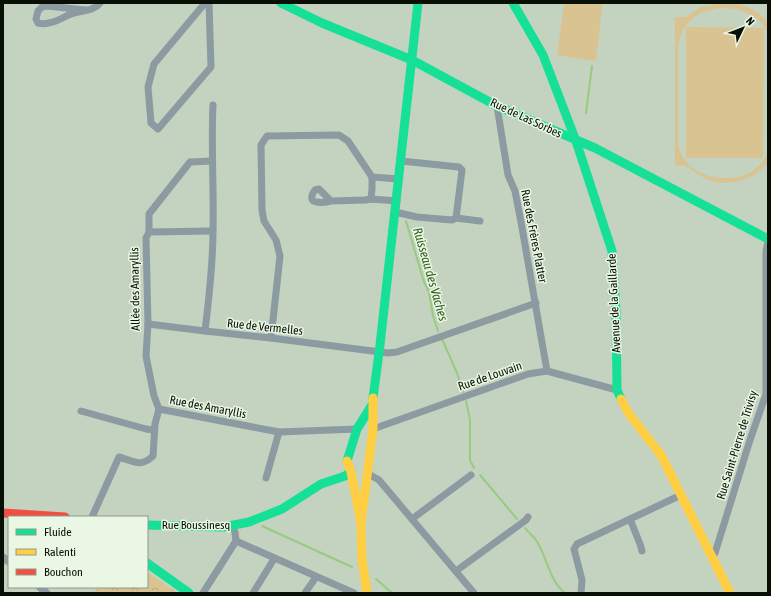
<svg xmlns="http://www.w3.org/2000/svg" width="771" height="596" font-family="'Asap Condensed',sans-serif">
  <defs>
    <pattern id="forest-crowns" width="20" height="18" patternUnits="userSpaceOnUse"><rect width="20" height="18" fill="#d9c491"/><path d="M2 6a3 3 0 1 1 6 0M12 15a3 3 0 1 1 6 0" fill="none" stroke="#b9a77c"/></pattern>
  </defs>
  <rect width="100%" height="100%" fill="#c4d2c0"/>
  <path fill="url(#forest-crowns)" d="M147,572L178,593H92L100,587H147Z"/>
  <g fill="#d9c491">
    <path d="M564,3H603L596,61L557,55Z"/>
    <path d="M722,3C741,3 756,7 768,23V34C756,0 696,0 682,32C680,36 679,42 678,47V144C682,166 703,178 725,178C731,178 737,178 743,176C754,172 763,163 768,153V162C754,181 728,188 706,179C700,176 689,167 685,166C682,165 678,166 675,166V17H686L701,7Z"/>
    <path d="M686,27L764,28L763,158H686Z"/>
  </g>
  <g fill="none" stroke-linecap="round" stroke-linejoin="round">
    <g stroke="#97cc80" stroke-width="2">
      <path d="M586,113L592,66"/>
      <path d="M406,221L424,282L429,292L433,316L438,331"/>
      <path d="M442,339L457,373L463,392"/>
      <path d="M466,401L470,420V460L474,468"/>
      <path d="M480,475L517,519"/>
      <path d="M262,526L352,567"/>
      <path d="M525,528C528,532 533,536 536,540C547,556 549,581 565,593"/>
      <path d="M376,579L392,593"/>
    </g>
    <g stroke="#8c9aa2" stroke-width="7">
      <path d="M205,3L154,64L148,87L151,123L158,129L211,67L209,3"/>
      <path d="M85,10L47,6L42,7L38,11L36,19L38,23C50,26 61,18 71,14C81,10 93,12 100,3"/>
      <path d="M497,106L508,175L515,191L521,222L547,371"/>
      <path d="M401,161L459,167L462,170L456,218"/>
      <path d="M371,199L372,189V177"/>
      <path d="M331,201C323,203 304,205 315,190L319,189L331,201L365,200L371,199L397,201"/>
      <path d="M395,212L417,217L452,220L456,218L480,221"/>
      <path d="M149,232V214L190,162L212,161"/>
      <path d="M148,324L205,331L271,338L388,353L397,352L536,303"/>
      <path d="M205,331C209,298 213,264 213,231C214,189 211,147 213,105"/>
      <path d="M271,338L280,256L276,240L264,221L262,210L261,145L267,136L339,135L348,141L372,177L399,179"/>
      <path d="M159,409L154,396L146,356L148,324L146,238L149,232L213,231"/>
      <path d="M159,409L279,432L357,429"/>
      <path d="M81,411L146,429L154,430"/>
      <path d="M373,429L528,374L547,371L617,390"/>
      <path d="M368,470L370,475L379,480L474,593"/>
      <path d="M266,478L279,432"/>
      <path d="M92,517L119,457C134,461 140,468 153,456L155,424L159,409"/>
      <path d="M412,519L471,475"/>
      <path d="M630,519L640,544L642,551"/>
      <path d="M232,526L235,532L236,541"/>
      <path d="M236,541L354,593"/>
      <path d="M712,556L715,553L750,440L766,394V251L768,242"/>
      <path d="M3,557L9,561"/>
      <path d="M456,571L526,520L528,517"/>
      <path d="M40,587L47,593"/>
      <path d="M203,593L236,541"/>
      <path d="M253,593L274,559"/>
      <path d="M305,593L316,577"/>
      <path d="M581,593L582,580L574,549L577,544L681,495"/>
    </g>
    <g stroke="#16e098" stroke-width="9">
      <path d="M281,3L322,23L412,60L497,106L595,148L768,239"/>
      <path d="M513,3L543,55L576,141L612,251L616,311L617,390L621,399"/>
      <path d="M373,398L380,345L418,3"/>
      <path d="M347,461L357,429L372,405"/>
      <path d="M147,525L224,527L249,522L282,509L321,484L345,476L351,472"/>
      <path d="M147,563L189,593"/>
    </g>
    <g stroke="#ffcf43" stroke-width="9">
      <path d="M621,399L629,414L661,455L730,593"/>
      <path d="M347,461L351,472L361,523L362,559L367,593"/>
      <path d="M361,523L373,429V398"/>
    </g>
    <path stroke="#f24e42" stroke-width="9" d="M3,513L65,517"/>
    <g stroke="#889593" stroke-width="1">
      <path d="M3,562L9,566"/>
      <path d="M35,587L41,593"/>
    </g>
  </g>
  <g text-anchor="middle" stroke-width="3" stroke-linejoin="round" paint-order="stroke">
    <g font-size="12" fill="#081005" stroke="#eaf7e5">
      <text transform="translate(526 118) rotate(25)" y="4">Rue de Las Sorbes</text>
      <text transform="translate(534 236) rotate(79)" y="4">Rue des Frères Platter</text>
      <text transform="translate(135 289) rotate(-91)" y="4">Allée des Amaryllis</text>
      <text transform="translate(614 303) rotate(-93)" y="4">Avenue de la Gaillarde</text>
      <text transform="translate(265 327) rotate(6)" y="4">Rue de Vermelles</text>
      <text transform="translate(490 376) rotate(-19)" y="4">Rue de Louvain</text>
      <text transform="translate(208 407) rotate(11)" y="4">Rue des Amaryllis</text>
      <text transform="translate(737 445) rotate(-73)" y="4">Rue Saint-Pierre de Trivisy</text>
      <text x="196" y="529">Rue Boussinesq</text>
    </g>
    <g font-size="13" font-style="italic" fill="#325f1b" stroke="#eaf7e5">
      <text transform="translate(431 274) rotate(74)" y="5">Ruisseau des Vaches</text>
    </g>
  </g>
  <rect width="771" height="596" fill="none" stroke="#081005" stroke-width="8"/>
  <rect x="8" y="516" width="140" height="72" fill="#eaf7e5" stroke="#909b8b"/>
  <rect x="16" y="529" width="20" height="6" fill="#16e098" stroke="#909b8b"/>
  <text x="44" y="536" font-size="12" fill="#081005">Fluide</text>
  <rect x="16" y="549" width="20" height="6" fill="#ffcf43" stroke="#909b8b"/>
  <text x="44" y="556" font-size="12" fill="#081005">Ralenti</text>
  <rect x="16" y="569" width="20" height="6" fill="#f24e42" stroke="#909b8b"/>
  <text x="44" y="576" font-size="12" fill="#081005">Bouchon</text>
  <g transform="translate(743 28) rotate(47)" stroke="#eaf7e5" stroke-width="3" paint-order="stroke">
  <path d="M0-3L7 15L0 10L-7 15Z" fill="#081005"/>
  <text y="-6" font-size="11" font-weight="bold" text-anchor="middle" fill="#081005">N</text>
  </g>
</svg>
